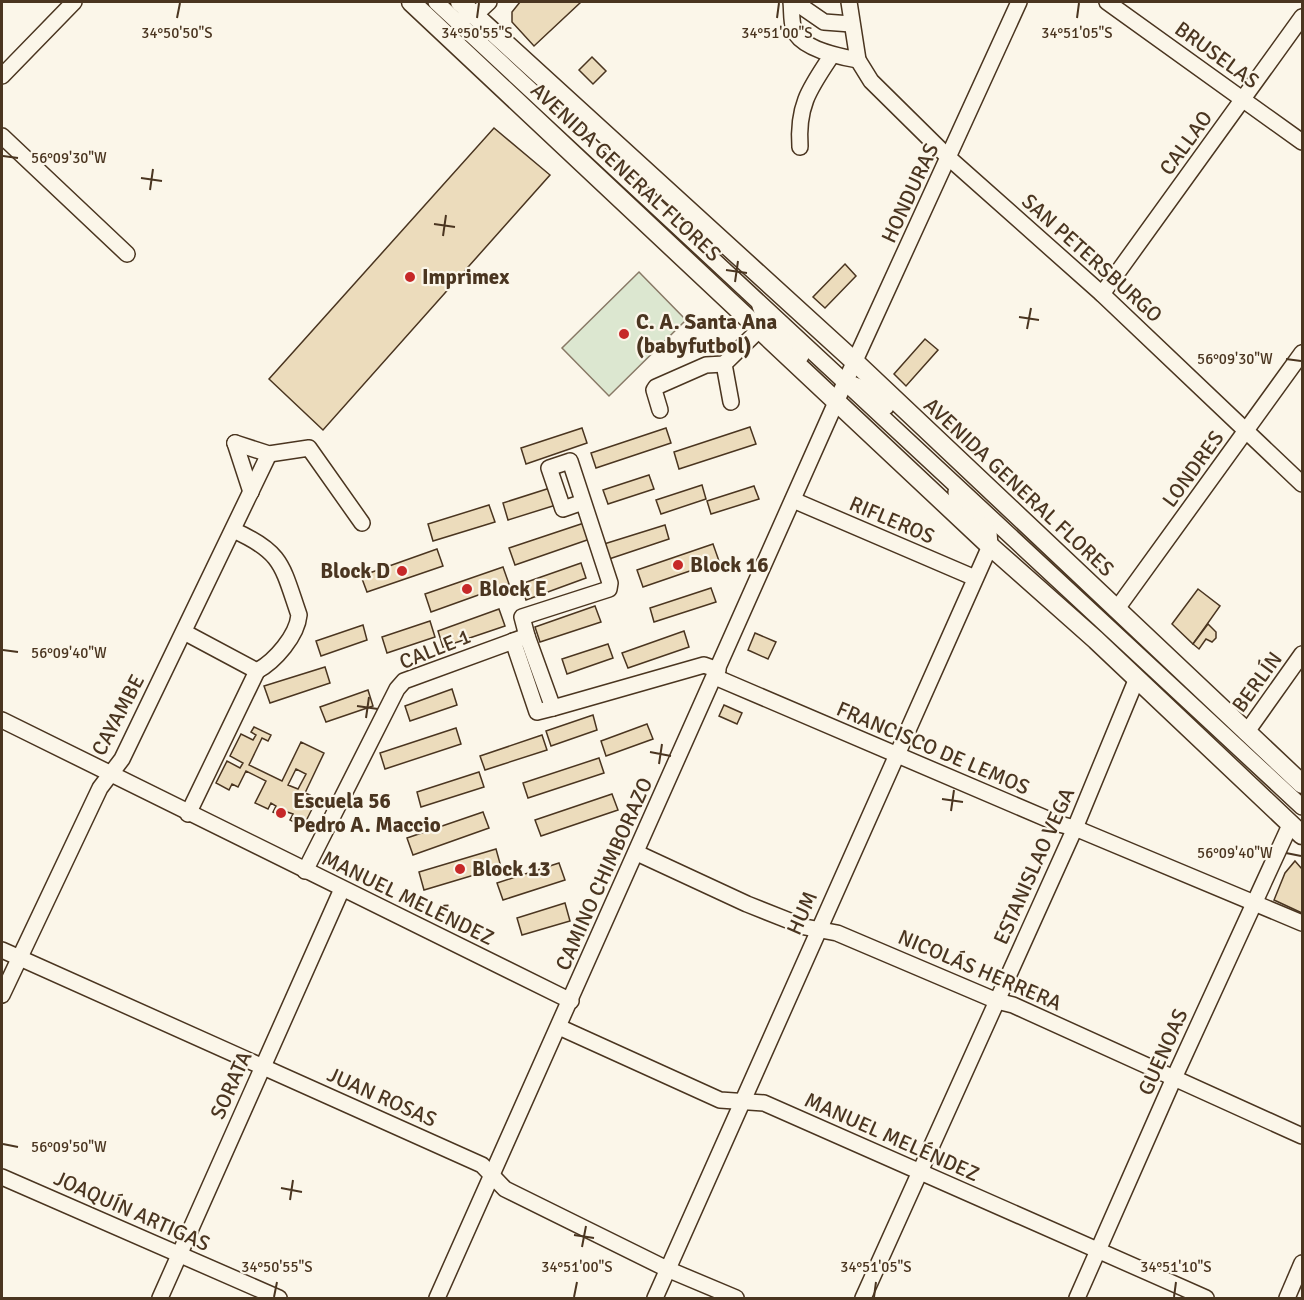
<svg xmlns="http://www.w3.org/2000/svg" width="1304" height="1300" font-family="Signika,sans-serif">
  <rect width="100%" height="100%" fill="#fbf6e9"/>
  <path fill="#dce7d0" stroke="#887966" stroke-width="1.5" d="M639,272L686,320L609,396L562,348Z"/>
  <g fill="#ecdcbc" stroke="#4a3520" stroke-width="1.5" fill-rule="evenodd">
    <path d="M520,2H581L534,46L512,22V12Z"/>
    <path d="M592,57L606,71L593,84L579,70Z"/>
    <path d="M494,128L550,175L323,430L269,379Z"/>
    <path d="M845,264L856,276L825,308L813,297Z"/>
    <path d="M925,339L938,350L906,386L894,374Z"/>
    <path d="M750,427L756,444L679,469L674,452Z"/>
    <path d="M582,428L587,443L526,464L521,448Z"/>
    <path d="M666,428L671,443L596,468L591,453Z"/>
    <path d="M649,475L654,489L608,504L603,490Z"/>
    <path d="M702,485L706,499L661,514L656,500Z"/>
    <path d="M754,486L759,499L711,514L707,501Z"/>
    <path d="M550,488L556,505L508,520L503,503Z"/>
    <path d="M489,505L495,522L433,541L428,524Z"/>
    <path d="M584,523L590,539L515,565L509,548Z"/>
    <path d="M665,525L669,539L609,559L604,544Z"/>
    <path d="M713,544L719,561L643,587L637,570Z"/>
    <path d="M437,549L443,566L367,592L361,576Z"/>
    <path d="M581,563L586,578L526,600L521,584Z"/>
    <path d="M503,567L509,584L431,612L425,594Z"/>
    <path d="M711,588L716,602L654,622L650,608Z"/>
    <path d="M1198,589L1220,606L1193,644L1172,624Z"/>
    <path d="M595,606L601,622L540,642L535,627Z"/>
    <path d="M499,609L505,626L443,647L438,631Z"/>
    <path d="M430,621L435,637L387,653L382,637Z"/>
    <path d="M1208,624L1216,632V638L1212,642L1206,639L1199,649L1193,644Z"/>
    <path d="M363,625L367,640L321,656L316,641Z"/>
    <path d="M684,631L689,647L628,668L622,653Z"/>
    <path d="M755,633L776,642L768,659L748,650Z"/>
    <path d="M608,644L613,658L567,674L562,659Z"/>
    <path d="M325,667L330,683L270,703L264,686Z"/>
    <path d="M452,689L457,705L410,721L405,706Z"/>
    <path d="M368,690L373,706L326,722L320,707Z"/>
    <path d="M724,705L742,713L737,724L719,716Z"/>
    <path d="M593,715L597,730L551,746L546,731Z"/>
    <path d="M647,724L653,739L606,756L601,741Z"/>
    <path d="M254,727L271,735L268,741L262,738L249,765L282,781L301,742L324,753L305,793L310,795L308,800L315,803L303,827L290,820L293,814L287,812L285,817L273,812L276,806L271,803L268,809L255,803L266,781L246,771L238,787L232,784L229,790L216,783L227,761L240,768L243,763L230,756L241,734L253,740L256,735L251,732ZM296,769L306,774L298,789L288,785Z"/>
    <path d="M456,728L461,744L385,769L380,753Z"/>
    <path d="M542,735L547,750L485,770L480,756Z"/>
    <path d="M599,758L604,773L528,798L523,783Z"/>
    <path d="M479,772L484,787L421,807L417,792Z"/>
    <path d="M612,794L618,810L541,836L535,820Z"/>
    <path d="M483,812L489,828L413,855L407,838Z"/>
    <path d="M496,849L501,867L424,890L419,872Z"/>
    <path d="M1295,861L1302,869V913L1274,900L1285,873Z"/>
    <path d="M559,863L565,880L503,900L497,883Z"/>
    <path d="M565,903L570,921L522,935L517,918Z"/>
  </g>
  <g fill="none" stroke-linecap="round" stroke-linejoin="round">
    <defs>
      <g id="minor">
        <path d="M436,2L1302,807"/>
        <path d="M791,2C792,10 791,22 794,30C801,49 841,57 858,60"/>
        <path d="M795,2L824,22L851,24"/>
        <path d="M849,2L858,60L871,81L949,158L1102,294L1302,484"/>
        <path d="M1107,2L1302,142"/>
        <path d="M465,16L475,15L489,2"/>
        <path d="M2,76L74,2"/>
        <path d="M2,136L127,254"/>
        <path d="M800,147C797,105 810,88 832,55"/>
        <path d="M1102,294L1302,17"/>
        <path d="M760,306L767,324L801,356"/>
        <path d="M731,402L724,364L760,329"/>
        <path d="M660,410L654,390L656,387L706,365L724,364"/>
        <path d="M235,443L269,454L309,448L362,523"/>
        <path d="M235,443L251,492"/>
        <path d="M793,500L975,578"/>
        <path d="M233,530C283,552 282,566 299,615C297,636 275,661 257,671"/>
        <path d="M1116,610L1302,353"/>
        <path d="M184,632L257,671L188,814"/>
        <path d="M527,636L522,617L609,589L610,583L570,461L549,468L563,509L583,502"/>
        <path d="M513,641L537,712L553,708"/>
        <path d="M715,677L1059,824L1075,828L1302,923"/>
        <path d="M2,720L571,1001"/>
        <path d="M1246,733L1302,654"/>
        <path d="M637,853L747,904L805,927L837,933L997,1001L1013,1005L1302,1136"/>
        <path d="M305,871L397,689L404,681L527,636L553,708L704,665L718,670"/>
        <path d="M2,950L482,1165L505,1189L667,1269L736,1298"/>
        <path d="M2,995L100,788L122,759L269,454"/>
        <path d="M559,1027L720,1100L764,1103L1206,1298"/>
        <path d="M2,1177L279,1298"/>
        <path d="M160,1298L342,889"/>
        <path d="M437,1298L837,400L1019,2"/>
        <path d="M655,1298L990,546L989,532L958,502L956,492"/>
        <path d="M863,1298L1075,828L1137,678"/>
        <path d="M1077,1298L1174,1078L1291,823"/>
        <path d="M1287,1298L1302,1263"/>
      </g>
      <g id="major">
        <path d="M411,2L990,546L1096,640L1302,835"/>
        <path d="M460,2L855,362L1302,784"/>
        <path d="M845,383L871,393L885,406"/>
      </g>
    </defs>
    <use href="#minor" stroke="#4a3520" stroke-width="18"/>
    <use href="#major" stroke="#4a3520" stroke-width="21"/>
    <use href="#minor" stroke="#fbf6e9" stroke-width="15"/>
    <use href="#major" stroke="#fbf6e9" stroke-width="18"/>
  </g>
  <path fill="none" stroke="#4a3520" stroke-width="2" d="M177,18L180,3M477,18L479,3M777,18L779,3M1077,18L1079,3M3,156L18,158M141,178L162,181M150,190L153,169M434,224L455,227M443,236L446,215M726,270L747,273M735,282L738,261M1019,317L1039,320M1027,329L1031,308M1286,359L1301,361M3,650L18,652M357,706L378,709M366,718L369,697M650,752L671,756M659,764L662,744M942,799L963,802M951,811L954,790M1286,853L1301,856M3,1144L18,1147M281,1188L302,1192M290,1200L293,1180M574,1235L594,1238M582,1247L586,1226M274,1297L277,1282M574,1297L577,1282M874,1297L876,1282M1174,1297L1176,1282"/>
  <g fill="#c62828" stroke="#fbf6e9" stroke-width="2">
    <circle cx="410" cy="277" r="6"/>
    <circle cx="624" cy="334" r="6"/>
    <circle cx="678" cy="565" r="6"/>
    <circle cx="402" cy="571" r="6"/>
    <circle cx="467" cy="589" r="6"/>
    <circle cx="281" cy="813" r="6"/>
    <circle cx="460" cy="869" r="6"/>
  </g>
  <g text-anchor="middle" stroke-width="4.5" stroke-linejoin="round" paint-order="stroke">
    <g font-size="21" fill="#4a3520" stroke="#fbf6e9">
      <text transform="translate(1217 55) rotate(36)" y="7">BRUSELAS</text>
      <text transform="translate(1186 143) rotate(-54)" y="7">CALLAO</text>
      <text transform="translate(626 172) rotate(43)" y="7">AVENIDA GENERAL FLORES</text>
      <text transform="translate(910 193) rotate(-65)" y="7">HONDURAS</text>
      <text transform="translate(1092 258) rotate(42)" y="7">SAN PETERSBURGO</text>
      <text transform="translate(1193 469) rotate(-54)" y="7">LONDRES</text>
      <text transform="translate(1019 487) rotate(43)" y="7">AVENIDA GENERAL FLORES</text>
      <text transform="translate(892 520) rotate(23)" y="7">RIFLEROS</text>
      <text transform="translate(435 649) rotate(-22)" y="7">CALLE 1</text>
      <text transform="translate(1257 682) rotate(-54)" y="7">BERLÍN</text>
      <text transform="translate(118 715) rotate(-62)" y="7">CAYAMBE</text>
      <text transform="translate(933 748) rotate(23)" y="7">FRANCISCO DE LEMOS</text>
      <text transform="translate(1034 866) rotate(-66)" y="7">ESTANISLAO VEGA</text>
      <text transform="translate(604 874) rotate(-66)" y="7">CAMINO CHIMBORAZO</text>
      <text transform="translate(408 898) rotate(26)" y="7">MANUEL MELÉNDEZ</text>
      <text transform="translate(802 913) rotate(-66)" y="7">HUM</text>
      <text transform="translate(980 970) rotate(23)" y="7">NICOLÁS HERRERA</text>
      <text transform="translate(1163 1052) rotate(-66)" y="7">GUENOAS</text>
      <text transform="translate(231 1085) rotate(-66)" y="7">SORATA</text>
      <text transform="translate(382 1097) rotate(24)" y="7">JUAN ROSAS</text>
      <text transform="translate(892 1137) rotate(24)" y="7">MANUEL MELÉNDEZ</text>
      <text transform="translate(132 1211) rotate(24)" y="7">JOAQUÍN ARTIGAS</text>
    </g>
    <g font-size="21" font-weight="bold" fill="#4a3520" stroke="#fbf6e9" text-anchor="start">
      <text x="422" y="284">Imprimex</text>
      <text x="636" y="329">C. A. Santa Ana<tspan x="636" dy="24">(babyfutbol)</tspan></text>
      <text x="690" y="572">Block 16</text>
      <text x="390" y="578" text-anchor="end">Block D</text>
      <text x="479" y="596">Block E</text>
      <text x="293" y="808">Escuela 56<tspan x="293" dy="24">Pedro A. Maccio</tspan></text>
      <text x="472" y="876">Block 13</text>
    </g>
  </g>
  <g font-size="15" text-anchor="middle" fill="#4a3520" stroke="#fbf6e9" stroke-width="4.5" stroke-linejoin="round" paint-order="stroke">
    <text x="477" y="38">34°50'55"S</text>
    <text x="777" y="38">34°51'00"S</text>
    <text x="1077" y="38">34°51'05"S</text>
    <text x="177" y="38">34°50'50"S</text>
    <text x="69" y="163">56°09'30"W</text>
    <text x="1235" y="364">56°09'30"W</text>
    <text x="69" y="658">56°09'40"W</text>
    <text x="1235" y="858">56°09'40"W</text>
    <text x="69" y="1152">56°09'50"W</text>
    <text x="277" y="1272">34°50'55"S</text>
    <text x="577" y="1272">34°51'00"S</text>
    <text x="876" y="1272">34°51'05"S</text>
    <text x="1176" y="1272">34°51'10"S</text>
  </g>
  <rect width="1304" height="1300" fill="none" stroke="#4a3520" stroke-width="6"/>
</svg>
